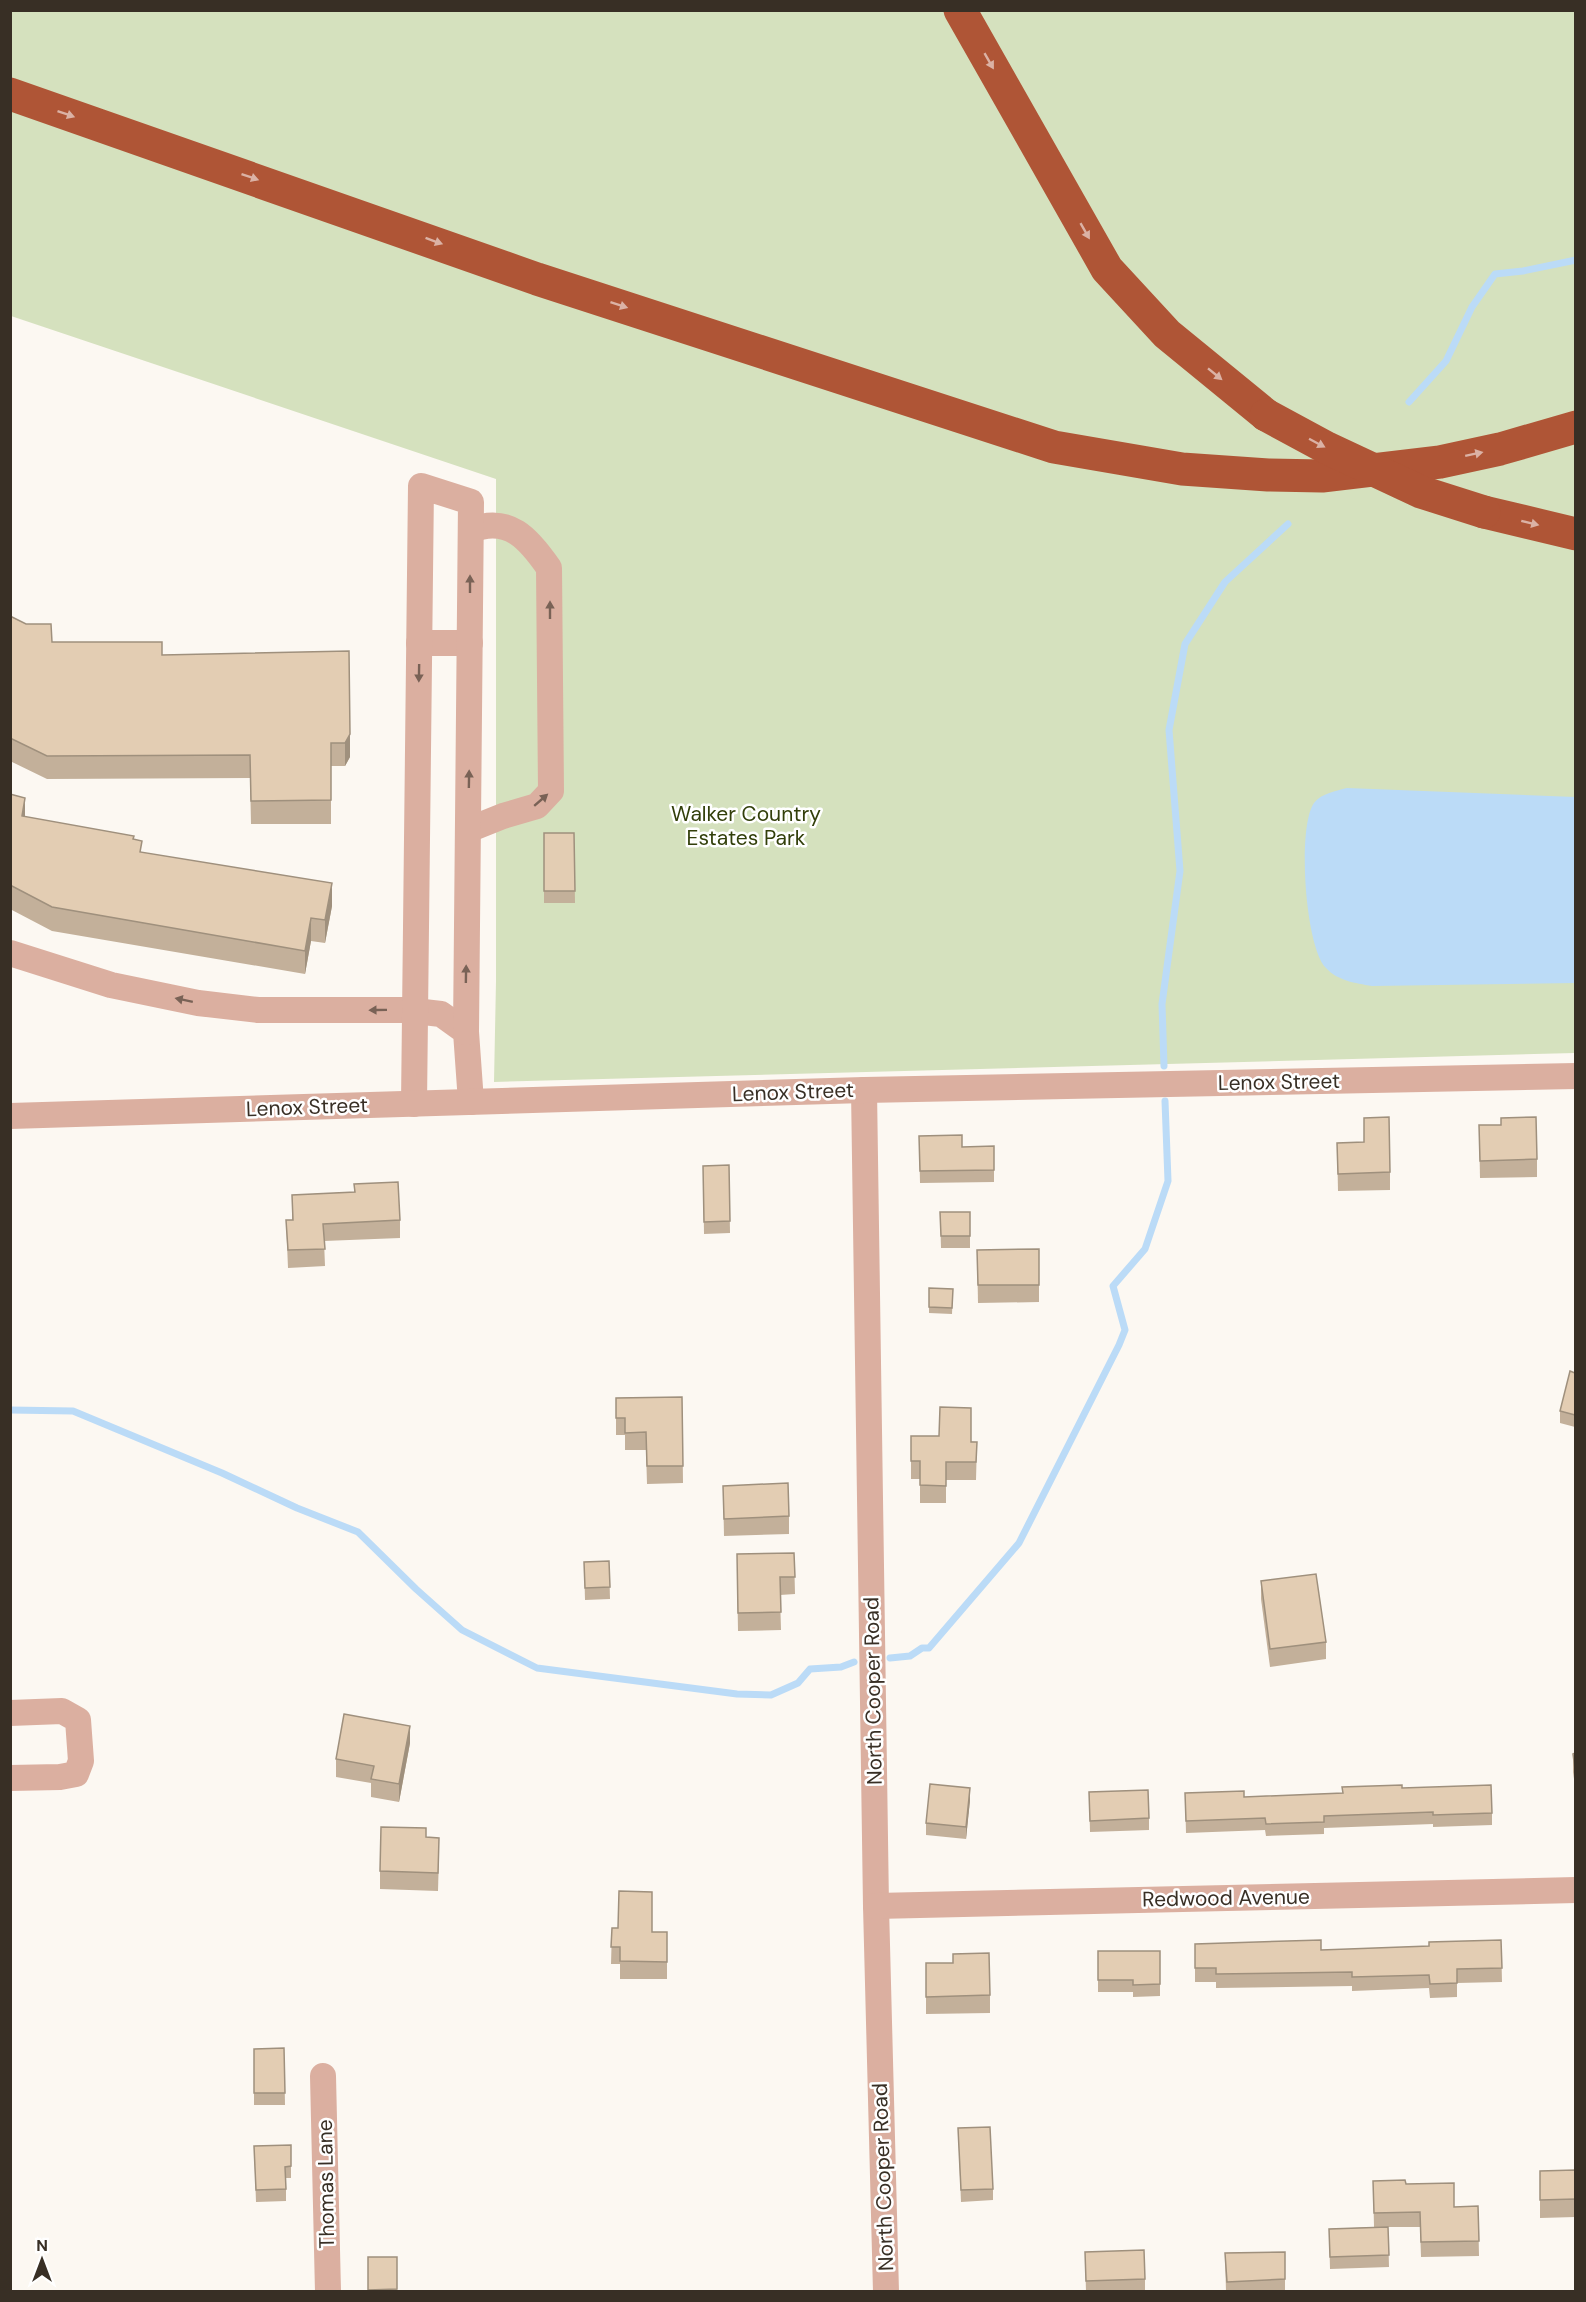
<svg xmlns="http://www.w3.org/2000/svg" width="1586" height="2302" font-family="'DM Sans',sans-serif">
  <rect width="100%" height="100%" fill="#fcf8f2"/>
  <path fill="#d5e1be" d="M11,11H1575V1053L494,1082L496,981V479L11,316Z"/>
  <path fill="#bbdbf7" d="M1347,788L1575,797V983L1372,986C1355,983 1338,981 1326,968C1305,947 1297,827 1314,803C1322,793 1336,791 1347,788Z"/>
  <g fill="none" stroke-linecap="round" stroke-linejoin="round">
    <g stroke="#bbdbf7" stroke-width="7">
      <path d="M1409,402L1446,361L1472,307L1495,274L1523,271L1576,260"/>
      <path d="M1164,1066L1162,1004L1180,871L1169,730L1185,644L1225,582L1288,524"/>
      <path d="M10,1410L73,1411L222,1473L297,1508L358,1532L416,1589L462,1630L537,1668L737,1694L771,1695L798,1683L810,1669L841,1667L854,1662"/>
      <path d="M890,1658L910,1656L922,1648H929L1019,1543L1119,1345L1125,1330L1113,1286L1145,1249L1168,1181L1165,1101"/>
    </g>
    <g stroke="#dbafa0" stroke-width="26">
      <path d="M419,643H470"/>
      <path d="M468,830L503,816L537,806L551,791L549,568C529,539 509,515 471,530"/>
      <path d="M10,953L111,985L198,1003L258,1010H406L441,1014L466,1032L471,1102"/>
      <path d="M864,1090L876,1906L886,2292"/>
      <path d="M414,1104L421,486L471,502L466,1032"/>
      <path d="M10,1116L864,1090L1576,1076"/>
      <path d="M10,1713L62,1711L78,1720L81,1761L76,1774L60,1777L10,1778"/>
      <path d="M876,1906L1576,1890"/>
      <path d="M323,2076L328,2292"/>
    </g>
    <g stroke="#af5536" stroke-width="33">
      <path d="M960,10L1107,269L1167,334L1266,415"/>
      <path d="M10,94L537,279L1054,447L1182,469L1268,475L1322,476L1440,462L1500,449L1576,427"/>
      <path d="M1484,512L1576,534"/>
    </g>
    <path stroke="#af5536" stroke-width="33" d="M1266,415L1327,448L1421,492L1484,512"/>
  </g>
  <g fill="#c3b09a">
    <path d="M10,616L52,642L162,655L349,651L350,757L345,766H331V824H251L250,778L47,779L10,761Z"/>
    <path d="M10,794L25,817L134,839L142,853L332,906L325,943L311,941L305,974L52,931L10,909Z"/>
    <path d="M544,833H574L575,903H544Z"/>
    <path d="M1479,1125L1537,1159V1177L1480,1178Z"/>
    <path d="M919,1136L962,1147L994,1146V1182L920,1183Z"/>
    <path d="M1337,1143L1390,1172V1190L1338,1191Z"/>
    <path d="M729,1165L730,1233L704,1234L703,1166Z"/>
    <path d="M354,1184L400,1220V1238L324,1241L325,1266L288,1268L286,1220H292V1195L354,1192Z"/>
    <path d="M940,1212H970V1248H941Z"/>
    <path d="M1039,1249V1302L978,1303L977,1250Z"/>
    <path d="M929,1288L953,1289L952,1314L929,1313Z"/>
    <path d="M1575,1373V1427L1560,1423V1411Z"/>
    <path d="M682,1397L683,1483L647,1484L646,1450H625V1435H616V1398Z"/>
    <path d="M911,1436L977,1442L976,1480H946V1503H920V1479H911Z"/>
    <path d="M723,1486L789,1516V1534L724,1536Z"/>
    <path d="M794,1553L795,1594L780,1595L781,1630L738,1631L737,1572Z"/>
    <path d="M609,1561L610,1599L585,1600L584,1562Z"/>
    <path d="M1261,1581L1326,1642V1659L1270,1667L1261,1599Z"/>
    <path d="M410,1743L399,1802L371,1797V1783L336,1777V1759Z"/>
    <path d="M1575,1753V1786L1573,1772V1754Z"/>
    <path d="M1402,1788L1492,1813V1825L1433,1827V1824L1324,1828V1834L1266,1836L1265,1830L1186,1833L1185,1793L1244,1797L1342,1793Z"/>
    <path d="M1089,1792L1149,1818V1830L1090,1832Z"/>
    <path d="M970,1800L966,1839L926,1835V1823Z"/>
    <path d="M426,1837L439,1855L438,1891L380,1889V1871Z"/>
    <path d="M612,1928L652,1932H667V1979H620V1964H611Z"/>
    <path d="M1501,1940L1502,1982L1457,1983V1997L1430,1998L1429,1988L1352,1991V1986L1216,1988V1982H1195V1944L1321,1950L1429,1946Z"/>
    <path d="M1098,1951H1160V1996L1133,1997V1992H1098Z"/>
    <path d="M926,1963L990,1995V2013L926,2014Z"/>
    <path d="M284,2048L285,2105H254V2049Z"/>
    <path d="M958,2128L993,2189V2200L961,2202Z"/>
    <path d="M291,2145V2178H286V2201L256,2202L254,2146Z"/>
    <path d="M1575,2170V2230V2217L1540,2218V2171Z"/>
    <path d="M1373,2181L1406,2184L1454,2207L1478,2206L1479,2256L1421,2257L1420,2227H1388L1389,2267L1330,2269L1329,2229L1374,2227Z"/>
    <path d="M1085,2252L1145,2279V2291L1086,2292Z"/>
    <path d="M1285,2252V2291L1226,2292L1225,2253Z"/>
    <rect x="368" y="2257" width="29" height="35"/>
  </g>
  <g fill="#9f907d">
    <path d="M350,734V757L345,766V743Z"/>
    <path d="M25,798V821L22,816Z"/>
    <path d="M332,883V906L325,943V920Z"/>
    <path d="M311,918V941L305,974V951Z"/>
    <path d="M410,1726V1743L399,1802V1784Z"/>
    <path d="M970,1788V1800L966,1839V1827Z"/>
  </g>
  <g fill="#e3cdb3" stroke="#9f907d" stroke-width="1.5">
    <path d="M10,616L26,624H51L52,642H162V655L349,651L350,734L345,743H331V800L251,801L250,755L47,756L10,738Z"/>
    <path d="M10,794L25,798L22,816L134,836L133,839L142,841L140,852L332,883L325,920L311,918L305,951L52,907L10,885Z"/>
    <path d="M544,833H574L575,891H544Z"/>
    <path d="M1389,1117L1390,1172L1338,1174L1337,1143L1364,1142V1118Z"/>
    <path d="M1536,1117L1537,1159L1480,1161L1479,1125H1501V1118Z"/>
    <path d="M962,1135V1147L994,1146V1170L920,1171L919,1136Z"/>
    <path d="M729,1165L730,1221L704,1222L703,1166Z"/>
    <path d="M398,1182L400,1220L323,1224L325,1249L288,1250L286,1220H293L292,1195L355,1192L354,1184Z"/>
    <path d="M940,1212H970V1236H941Z"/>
    <path d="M1039,1249V1285H978L977,1250Z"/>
    <path d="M929,1288L953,1289L952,1308L929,1307Z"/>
    <path d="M1570,1371L1575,1373V1415L1560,1411Z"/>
    <path d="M682,1397L683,1466H647L646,1432L625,1433V1418H616V1398Z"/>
    <path d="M940,1407L971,1408V1442H977L976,1462H946V1486L920,1485V1461H911V1436H939Z"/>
    <path d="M788,1483L789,1516L724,1519L723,1486Z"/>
    <path d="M794,1553L795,1577H780L781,1612L738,1613L737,1554Z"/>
    <path d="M609,1561L610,1587L585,1588L584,1562Z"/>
    <path d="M1316,1574L1326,1642L1270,1649L1261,1581Z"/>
    <path d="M344,1714L410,1726L399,1784L371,1779L374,1766L336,1759Z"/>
    <path d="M1575,1753V1769L1573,1754Z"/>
    <path d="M930,1784L970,1788L966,1827L926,1823Z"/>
    <path d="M1402,1785V1788L1491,1785L1492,1813L1433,1815V1812L1324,1816V1822L1266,1824L1265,1818L1186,1821L1185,1793L1244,1791V1797L1343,1793L1342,1787Z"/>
    <path d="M1148,1790L1149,1818L1090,1821L1089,1792Z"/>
    <path d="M381,1827L426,1828V1837L439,1838L438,1873L380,1871Z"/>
    <path d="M619,1891L652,1892V1932H667V1962L620,1961V1947H611L612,1928H618Z"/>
    <path d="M1321,1940V1950L1429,1946V1942L1501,1940L1502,1968L1457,1969V1983L1430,1984L1429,1975L1352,1977V1972L1216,1974V1968H1195V1944Z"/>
    <path d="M1098,1951H1160V1984L1133,1985V1980H1098Z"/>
    <path d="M989,1953L990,1995L926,1997V1963H953V1954Z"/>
    <path d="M284,2048L285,2093H254V2049Z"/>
    <path d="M990,2127L993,2189L961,2190L958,2128Z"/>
    <path d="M291,2145V2166L285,2167L286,2189L256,2190L254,2146Z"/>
    <path d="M1575,2170V2212V2199L1540,2200V2171Z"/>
    <path d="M1405,2180L1406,2184L1454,2183V2207L1478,2206L1479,2241L1421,2242L1420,2212L1374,2213L1373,2181Z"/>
    <path d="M1388,2227L1389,2255L1330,2257L1329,2229Z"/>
    <path d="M1144,2250L1145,2279L1086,2281L1085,2252Z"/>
    <path d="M1285,2252V2279L1227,2282L1225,2253Z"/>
    <path d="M368,2257H397V2289L368,2290Z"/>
  </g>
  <defs><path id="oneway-solid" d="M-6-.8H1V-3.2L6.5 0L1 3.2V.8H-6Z" transform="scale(1.5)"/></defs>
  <g fill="#dbb2a5">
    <use href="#oneway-solid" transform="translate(989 61) rotate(60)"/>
    <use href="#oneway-solid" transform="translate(66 114) rotate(19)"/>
    <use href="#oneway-solid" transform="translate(250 177) rotate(19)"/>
    <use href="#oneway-solid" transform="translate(1085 231) rotate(60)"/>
    <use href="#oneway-solid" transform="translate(434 241) rotate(20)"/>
    <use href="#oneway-solid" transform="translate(619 305) rotate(18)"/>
    <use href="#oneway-solid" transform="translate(1215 374) rotate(39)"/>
    <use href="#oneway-solid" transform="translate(1317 443) rotate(28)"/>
    <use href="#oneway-solid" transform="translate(1474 454) rotate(-12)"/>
    <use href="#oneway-solid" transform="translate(1530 523) rotate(14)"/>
  </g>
  <g fill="#796256">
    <use href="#oneway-solid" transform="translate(470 584) rotate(-90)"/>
    <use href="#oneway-solid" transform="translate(550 610) rotate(-90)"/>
    <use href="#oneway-solid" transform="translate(419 673) rotate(91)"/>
    <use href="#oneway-solid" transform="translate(469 779) rotate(-89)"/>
    <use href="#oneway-solid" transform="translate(541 800) rotate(-41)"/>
    <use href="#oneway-solid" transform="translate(466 974) rotate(-89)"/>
    <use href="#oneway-solid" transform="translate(184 1000) rotate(-168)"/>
    <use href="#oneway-solid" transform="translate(378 1010) rotate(179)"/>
  </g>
  <g text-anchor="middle" stroke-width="5" stroke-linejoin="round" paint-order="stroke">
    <g font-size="21" fill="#323f0a" stroke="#fff">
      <text x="746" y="821">Walker Country<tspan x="746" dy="24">Estates Park</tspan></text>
    </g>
    <g font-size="21" fill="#382f25" stroke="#fff">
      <text transform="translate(1279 1082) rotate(-1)" y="7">Lenox Street</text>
      <text transform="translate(793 1092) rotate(-2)" y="7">Lenox Street</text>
      <text transform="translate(307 1107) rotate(-2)" y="7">Lenox Street</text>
      <text transform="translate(873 1691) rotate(-91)" y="7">North Cooper Road</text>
      <text transform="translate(1226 1898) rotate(-1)" y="7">Redwood Avenue</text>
      <text transform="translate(883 2177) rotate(-92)" y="7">North Cooper Road</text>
      <text transform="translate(326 2184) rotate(-91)" y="7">Thomas Lane</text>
    </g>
  </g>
  <rect width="1586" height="2302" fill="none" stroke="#382f25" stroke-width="24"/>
  <g transform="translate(42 2260)" stroke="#ffffff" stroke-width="4.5" paint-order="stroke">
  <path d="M0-4.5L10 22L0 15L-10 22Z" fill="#382f25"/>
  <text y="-9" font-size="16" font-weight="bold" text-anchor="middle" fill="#382f25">N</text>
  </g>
</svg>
